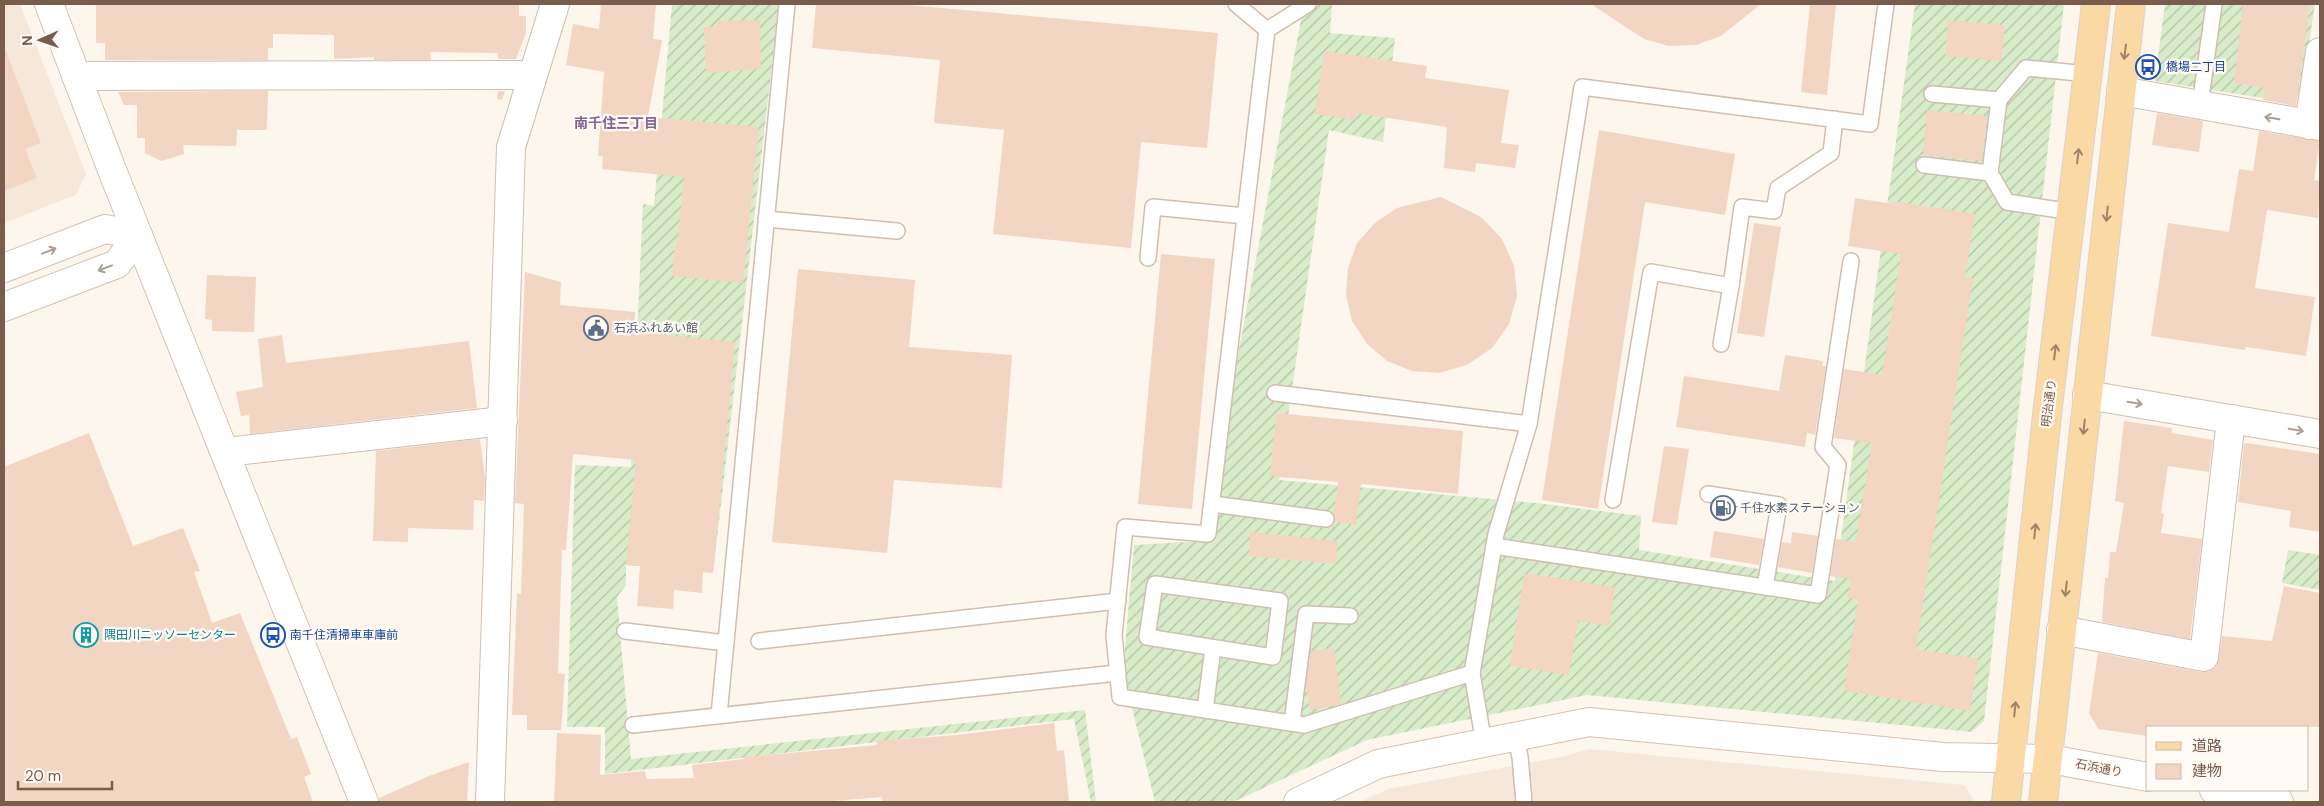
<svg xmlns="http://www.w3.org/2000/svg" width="2324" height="806" font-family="'DM Sans','Noto Sans JP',sans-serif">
  <defs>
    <pattern id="garden-furrows" width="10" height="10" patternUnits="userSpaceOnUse" patternTransform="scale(1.25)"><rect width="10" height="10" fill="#d8ecc9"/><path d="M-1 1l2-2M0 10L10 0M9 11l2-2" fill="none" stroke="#b4c2a5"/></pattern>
  </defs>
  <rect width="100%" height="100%" fill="#fdf6ec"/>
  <g fill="#f5e8da">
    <path d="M4,4H20L86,174L76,195L4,223Z"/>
    <path d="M1589,749L1964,785L1974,800V802H1360L1388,789L1566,756Z"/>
  </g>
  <g fill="url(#garden-furrows)">
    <path d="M672,4H779L713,573L626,565V585L617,597L631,759L1085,710L1096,802H1091L1074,719L605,774V727H567L575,465L631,467L643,204L654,206Z"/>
    <path d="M1304,4H1332L1330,33L1395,38L1383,142L1329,130L1279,480L1536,503L1641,516L1639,550L1835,581L1915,4H2064L1984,721L1972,732L1587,695L1367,740L1233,802H1155L1123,671L1134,545L1203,541Z"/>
    <path d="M2165,4H2315L2301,95L2288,102L2155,81Z"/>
    <path d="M2288,550L2320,555V590L2282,583Z"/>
  </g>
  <g fill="#f3d5c3">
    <path d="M96,4H519V16H526V33L516,59H498V53L430,52L431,60H374V57L334,59V35L273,34V48H268V60H105V43H96Z"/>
    <path d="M601,4H656L653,39L662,40L648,117L759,127L743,283L672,276L675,245H677L684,177L602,169L603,156H598L604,72L566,65L573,24L599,29Z"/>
    <path d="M816,4H898L1218,33L1207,148L1141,142L1131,248L993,234L1004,130L934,123L940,60L812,48Z"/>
    <path d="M1591,4H1761L1721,36L1696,45L1669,46L1644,39Z"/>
    <path d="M1810,4H1836L1827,95L1801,92Z"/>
    <path d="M2243,4H2310L2296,106L2263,100L2265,88L2234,83Z"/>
    <path d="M760,20L761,69L706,73L704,27L717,26V21Z"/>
    <path d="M1948,20L2005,25L2001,61L1945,56Z"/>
    <path d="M4,51H6L41,143L25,149L37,178L4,191Z"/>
    <path d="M1324,51L1427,66L1425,78L1509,90L1501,143L1519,145L1515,168L1476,163L1475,172L1444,168L1447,127L1356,113L1355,120L1315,114Z"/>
    <path d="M268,91L267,130H237L236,146L183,145L184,154L161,161L145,153V138H137V105H124L118,92Z"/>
    <path d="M498,91H505L502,100L497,99Z"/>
    <path d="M1927,110L1987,116L1982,161L1923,155Z"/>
    <path d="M2157,113L2203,121L2199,152L2152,145Z"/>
    <path d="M1599,130L1735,154L1725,215L1645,202L1598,509L1542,500Z"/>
    <path d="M2259,131L2320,141L2314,180L2320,181L2318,218L2267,210L2255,288L2315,297L2306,356L2246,347L2245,350L2151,336L2168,223L2229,232L2239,169L2253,171Z"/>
    <path d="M1441,197L1481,217L1502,239L1514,266L1517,296L1509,324L1492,348L1467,365L1439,373L1412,371L1387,361L1367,344L1352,321L1346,295L1348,268L1357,243L1375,223L1397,208Z"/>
    <path d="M1855,198L1893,204V201L1975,214L1965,277L1973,278L1916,649L1978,659L1970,711L1844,691L1858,600L1848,598L1851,579L1830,576L1836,539L1856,542L1872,443L1834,438L1844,369L1882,375L1901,254L1848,246Z"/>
    <path d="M1754,223L1781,227L1764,337L1737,333Z"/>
    <path d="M1161,254L1215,259L1192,509L1138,504Z"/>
    <path d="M798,269L915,280L909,347L1012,355L1002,488L894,480L887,553L772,542Z"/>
    <path d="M525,272L561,282L560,305L635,312L634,332L735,342L713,573L703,572L702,593L674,590L673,609L637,606L640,566L626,565L636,460L573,454L566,550H562L558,673L565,674L561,730H527V715H512L517,594H521L524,504L515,503Z"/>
    <path d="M207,275L256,277L254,332L212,331V320L205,319Z"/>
    <path d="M282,335L286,363L469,341L477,408L250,434L249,415L241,416L236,392L263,387L258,339Z"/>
    <path d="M1785,355L1823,361L1822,366H1826L1815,435L1807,433L1805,447L1676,427L1684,376L1779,391Z"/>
    <path d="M1276,413L1463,431L1458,494L1361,484L1356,525L1335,522L1334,514L1338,482L1270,476Z"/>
    <path d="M2124,421L2172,428V433L2213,440L2209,472L2168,466L2161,513H2164L2161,533L2202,539L2190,639L2102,622L2105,578H2108L2110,552H2116L2124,503L2115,501Z"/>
    <path d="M89,433L133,546L183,528L200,571L194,572L212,623L240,613L291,739L297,737L311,774L304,777L313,802H4V467Z"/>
    <path d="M480,439L485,477L484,501L474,500L473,530L408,528V542L373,541L376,451Z"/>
    <path d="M2247,443L2320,454V532L2289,527L2291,511L2238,502L2244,444Z"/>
    <path d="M1664,446L1689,449L1677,525L1652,522Z"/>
    <path d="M1714,531L1764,539L1759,565L1710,557Z"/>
    <path d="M1250,532L1338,541L1336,564L1249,556Z"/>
    <path d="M1792,532L1818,536L1812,573L1778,567L1782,542L1791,543Z"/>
    <path d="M1524,573L1615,587L1609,626L1578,621L1569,675L1510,666Z"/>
    <path d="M2284,586L2320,593V727H2148V736L2098,729L2089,713L2098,653L2201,672H2209L2216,667L2219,659L2222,636L2272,641Z"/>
    <path d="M1334,648L1341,704L1310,710L1306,685L1311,651Z"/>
    <path d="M1054,723L1057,751L1064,750L1069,802H883L882,797L821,802H554L557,733L601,735L600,775L645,771L646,779L694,778L692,765L744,759V757L877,745V741L957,735Z"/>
    <path d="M469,762L467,802H379V798L429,776Z"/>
  </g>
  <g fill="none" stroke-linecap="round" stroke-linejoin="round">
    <defs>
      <g id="lane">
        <path d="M1236,4L1267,30"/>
        <path d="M1308,4L1267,30L1208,534L1125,527L1114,635L1120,697L1304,725L1472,673"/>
        <path d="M1932,94L1999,100"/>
        <path d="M2200,105L2214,4"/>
        <path d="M1924,165L1990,173"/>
        <path d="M2072,212L2007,202L1990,173L1999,100L2026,68L2088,74"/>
        <path d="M766,219L897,231"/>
        <path d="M1148,258L1153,207L1245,216"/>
        <path d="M1721,344L1731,286"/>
        <path d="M1275,393L1529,424L1496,534L1472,673L1484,744"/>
        <path d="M1529,424L1582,87L1870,124L1886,4"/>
        <path d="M1708,494L1779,505L1765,587"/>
        <path d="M1613,500L1651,272L1731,286L1742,207L1774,211L1778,188L1831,153L1835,119"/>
        <path d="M1212,504L1326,519"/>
        <path d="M1494,546L1818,595L1838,465L1823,447L1851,261"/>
        <path d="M1155,584L1280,601L1273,657L1147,637Z"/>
        <path d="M625,631L726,643"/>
        <path d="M759,641L1118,601"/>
        <path d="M1205,710L1213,648"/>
        <path d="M719,715L787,4"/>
        <path d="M1292,723L1306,614L1350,616"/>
        <path d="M633,725L1117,673"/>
        <path d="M1516,737L1520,757L1524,802"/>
      </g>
      <g id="street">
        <path d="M76,76L532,75"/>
        <path d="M2121,91L2320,126"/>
        <path d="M2309,125L2320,52"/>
        <path d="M2087,395L2320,434"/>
        <path d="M226,452L503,421"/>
        <path d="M2061,630L2204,657L2231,419"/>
        <path d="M490,802L511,147L555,4"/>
      </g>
      <g id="secondary">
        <path d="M49,4L112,170L364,802"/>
        <path d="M4,268L105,229L138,235L117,264L4,307"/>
        <path d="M2214,790L2279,802"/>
        <path d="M1298,802L1378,764L1589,722L1943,757L2050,759L2148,777"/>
      </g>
      <g id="primary">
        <path d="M2006,802L2047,415L2096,4"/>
        <path d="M2043,802L2131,4"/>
      </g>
    </defs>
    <use href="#lane" stroke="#d1beb0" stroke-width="18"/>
    <use href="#street" stroke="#d1beb0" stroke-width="30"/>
    <use href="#secondary" stroke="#d6c0b0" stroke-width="30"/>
    <use href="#primary" stroke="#dad1cd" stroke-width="30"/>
    <use href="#lane" stroke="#fff" stroke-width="15"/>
    <use href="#street" stroke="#fff" stroke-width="28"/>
    <use href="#secondary" stroke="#fff" stroke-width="28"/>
    <use href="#primary" stroke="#fbd9a5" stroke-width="28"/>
  </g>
  <defs><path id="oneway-shaft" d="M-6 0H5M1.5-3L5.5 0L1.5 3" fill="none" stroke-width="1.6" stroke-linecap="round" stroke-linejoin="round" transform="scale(1.25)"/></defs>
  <g stroke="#a18267">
    <use href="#oneway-shaft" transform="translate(2125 52) rotate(97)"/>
    <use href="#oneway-shaft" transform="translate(2078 156) rotate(-83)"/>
    <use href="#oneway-shaft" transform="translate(2107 214) rotate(96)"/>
    <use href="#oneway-shaft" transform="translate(2055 352) rotate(-83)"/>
    <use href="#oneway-shaft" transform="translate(2084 427) rotate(96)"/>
    <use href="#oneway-shaft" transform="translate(2035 531) rotate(-84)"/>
    <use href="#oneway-shaft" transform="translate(2066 589) rotate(96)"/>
    <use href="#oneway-shaft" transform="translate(2015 709) rotate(-84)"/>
  </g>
  <g stroke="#af9d94">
    <use href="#oneway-shaft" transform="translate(2272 118) rotate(-170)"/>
    <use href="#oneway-shaft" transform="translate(49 251) rotate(-21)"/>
    <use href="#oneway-shaft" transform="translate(105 268) rotate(159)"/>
    <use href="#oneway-shaft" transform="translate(2135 403) rotate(9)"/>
    <use href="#oneway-shaft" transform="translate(2296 430) rotate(10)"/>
  </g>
  <defs>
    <symbol id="bus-ring" viewBox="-11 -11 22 22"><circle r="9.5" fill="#fffaf3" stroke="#1a4fb4" stroke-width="1.5"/><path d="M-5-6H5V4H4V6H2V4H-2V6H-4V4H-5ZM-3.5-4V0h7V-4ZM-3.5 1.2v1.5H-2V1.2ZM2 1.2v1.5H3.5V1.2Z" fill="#1a4fb4"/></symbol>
    <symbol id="civic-ring" viewBox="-11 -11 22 22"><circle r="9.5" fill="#fffaf3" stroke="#5c6f8a" stroke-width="1.5"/><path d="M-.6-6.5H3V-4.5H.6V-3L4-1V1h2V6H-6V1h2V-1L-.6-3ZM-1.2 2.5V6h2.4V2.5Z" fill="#5c6f8a"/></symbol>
    <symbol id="fuel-ring" viewBox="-11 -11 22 22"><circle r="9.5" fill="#fffaf3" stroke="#5c6f8a" stroke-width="1.5"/><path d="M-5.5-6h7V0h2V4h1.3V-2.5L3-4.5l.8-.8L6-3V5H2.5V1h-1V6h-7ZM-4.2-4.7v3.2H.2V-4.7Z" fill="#5c6f8a"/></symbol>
    <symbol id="building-ring" viewBox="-11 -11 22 22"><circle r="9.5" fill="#fffaf3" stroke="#0f9aa8" stroke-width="1.5"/><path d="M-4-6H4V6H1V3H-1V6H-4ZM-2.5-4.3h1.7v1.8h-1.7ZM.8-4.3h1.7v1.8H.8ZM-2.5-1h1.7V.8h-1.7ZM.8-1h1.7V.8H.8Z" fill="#0f9aa8"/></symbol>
  </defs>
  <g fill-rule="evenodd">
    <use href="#bus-ring" x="2134" y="53" width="28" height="28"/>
    <use href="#civic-ring" x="582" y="314" width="28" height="28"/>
    <use href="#fuel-ring" x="1709" y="494" width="28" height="28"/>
    <use href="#building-ring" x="72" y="621" width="28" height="28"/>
    <use href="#bus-ring" x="259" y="621" width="28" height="28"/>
  </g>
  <g text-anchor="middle" stroke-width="4.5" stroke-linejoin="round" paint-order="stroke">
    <g font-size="12" fill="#164399" stroke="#fffaf3" text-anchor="start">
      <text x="2166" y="71">橋場二丁目</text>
      <text x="290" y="639">南千住清掃車車庫前</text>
    </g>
    <g font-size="12" fill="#4e5e75" stroke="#fffaf3" text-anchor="start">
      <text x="614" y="332">石浜ふれあい館</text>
      <text x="1740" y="512">千住水素ステーション</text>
    </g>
    <g font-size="12" fill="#7a5c4d" stroke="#fffaf3">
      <text transform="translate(2049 403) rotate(-83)" y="4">明治通り</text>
      <text transform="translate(2099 768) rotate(11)" y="4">石浜通り</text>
    </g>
    <g font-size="12" fill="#0d838f" stroke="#fffaf3" text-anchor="start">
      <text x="104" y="639">隅田川ニッソーセンター</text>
    </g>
    <g font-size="14" font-weight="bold" fill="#846695" stroke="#fffaf3">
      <text x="616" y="128">南千住三丁目</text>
    </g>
  </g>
  <rect width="2324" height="806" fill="none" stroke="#7a5c4d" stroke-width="10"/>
  <rect x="2146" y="726" width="162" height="65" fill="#fffaf3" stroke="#cabbb1"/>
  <rect x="2156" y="742" width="25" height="8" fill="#fbd9a5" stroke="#cabbb1"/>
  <text x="2192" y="751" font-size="15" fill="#7a5c4d">道路</text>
  <rect x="2156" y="764" width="25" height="15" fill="#f3d5c3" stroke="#cabbb1"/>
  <text x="2192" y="776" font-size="15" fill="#7a5c4d">建物</text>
  <g transform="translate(40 40) rotate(268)" stroke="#fffaf3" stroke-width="4" paint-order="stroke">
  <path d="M0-4L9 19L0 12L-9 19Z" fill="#7a5c4d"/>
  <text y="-8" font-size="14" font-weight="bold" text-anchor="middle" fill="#7a5c4d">N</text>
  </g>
  <path d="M18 781v8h94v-8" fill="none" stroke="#7a5c4d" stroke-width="2.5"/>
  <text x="25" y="781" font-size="15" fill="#7a5c4d" stroke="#fffaf3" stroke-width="4" paint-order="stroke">20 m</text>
</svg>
